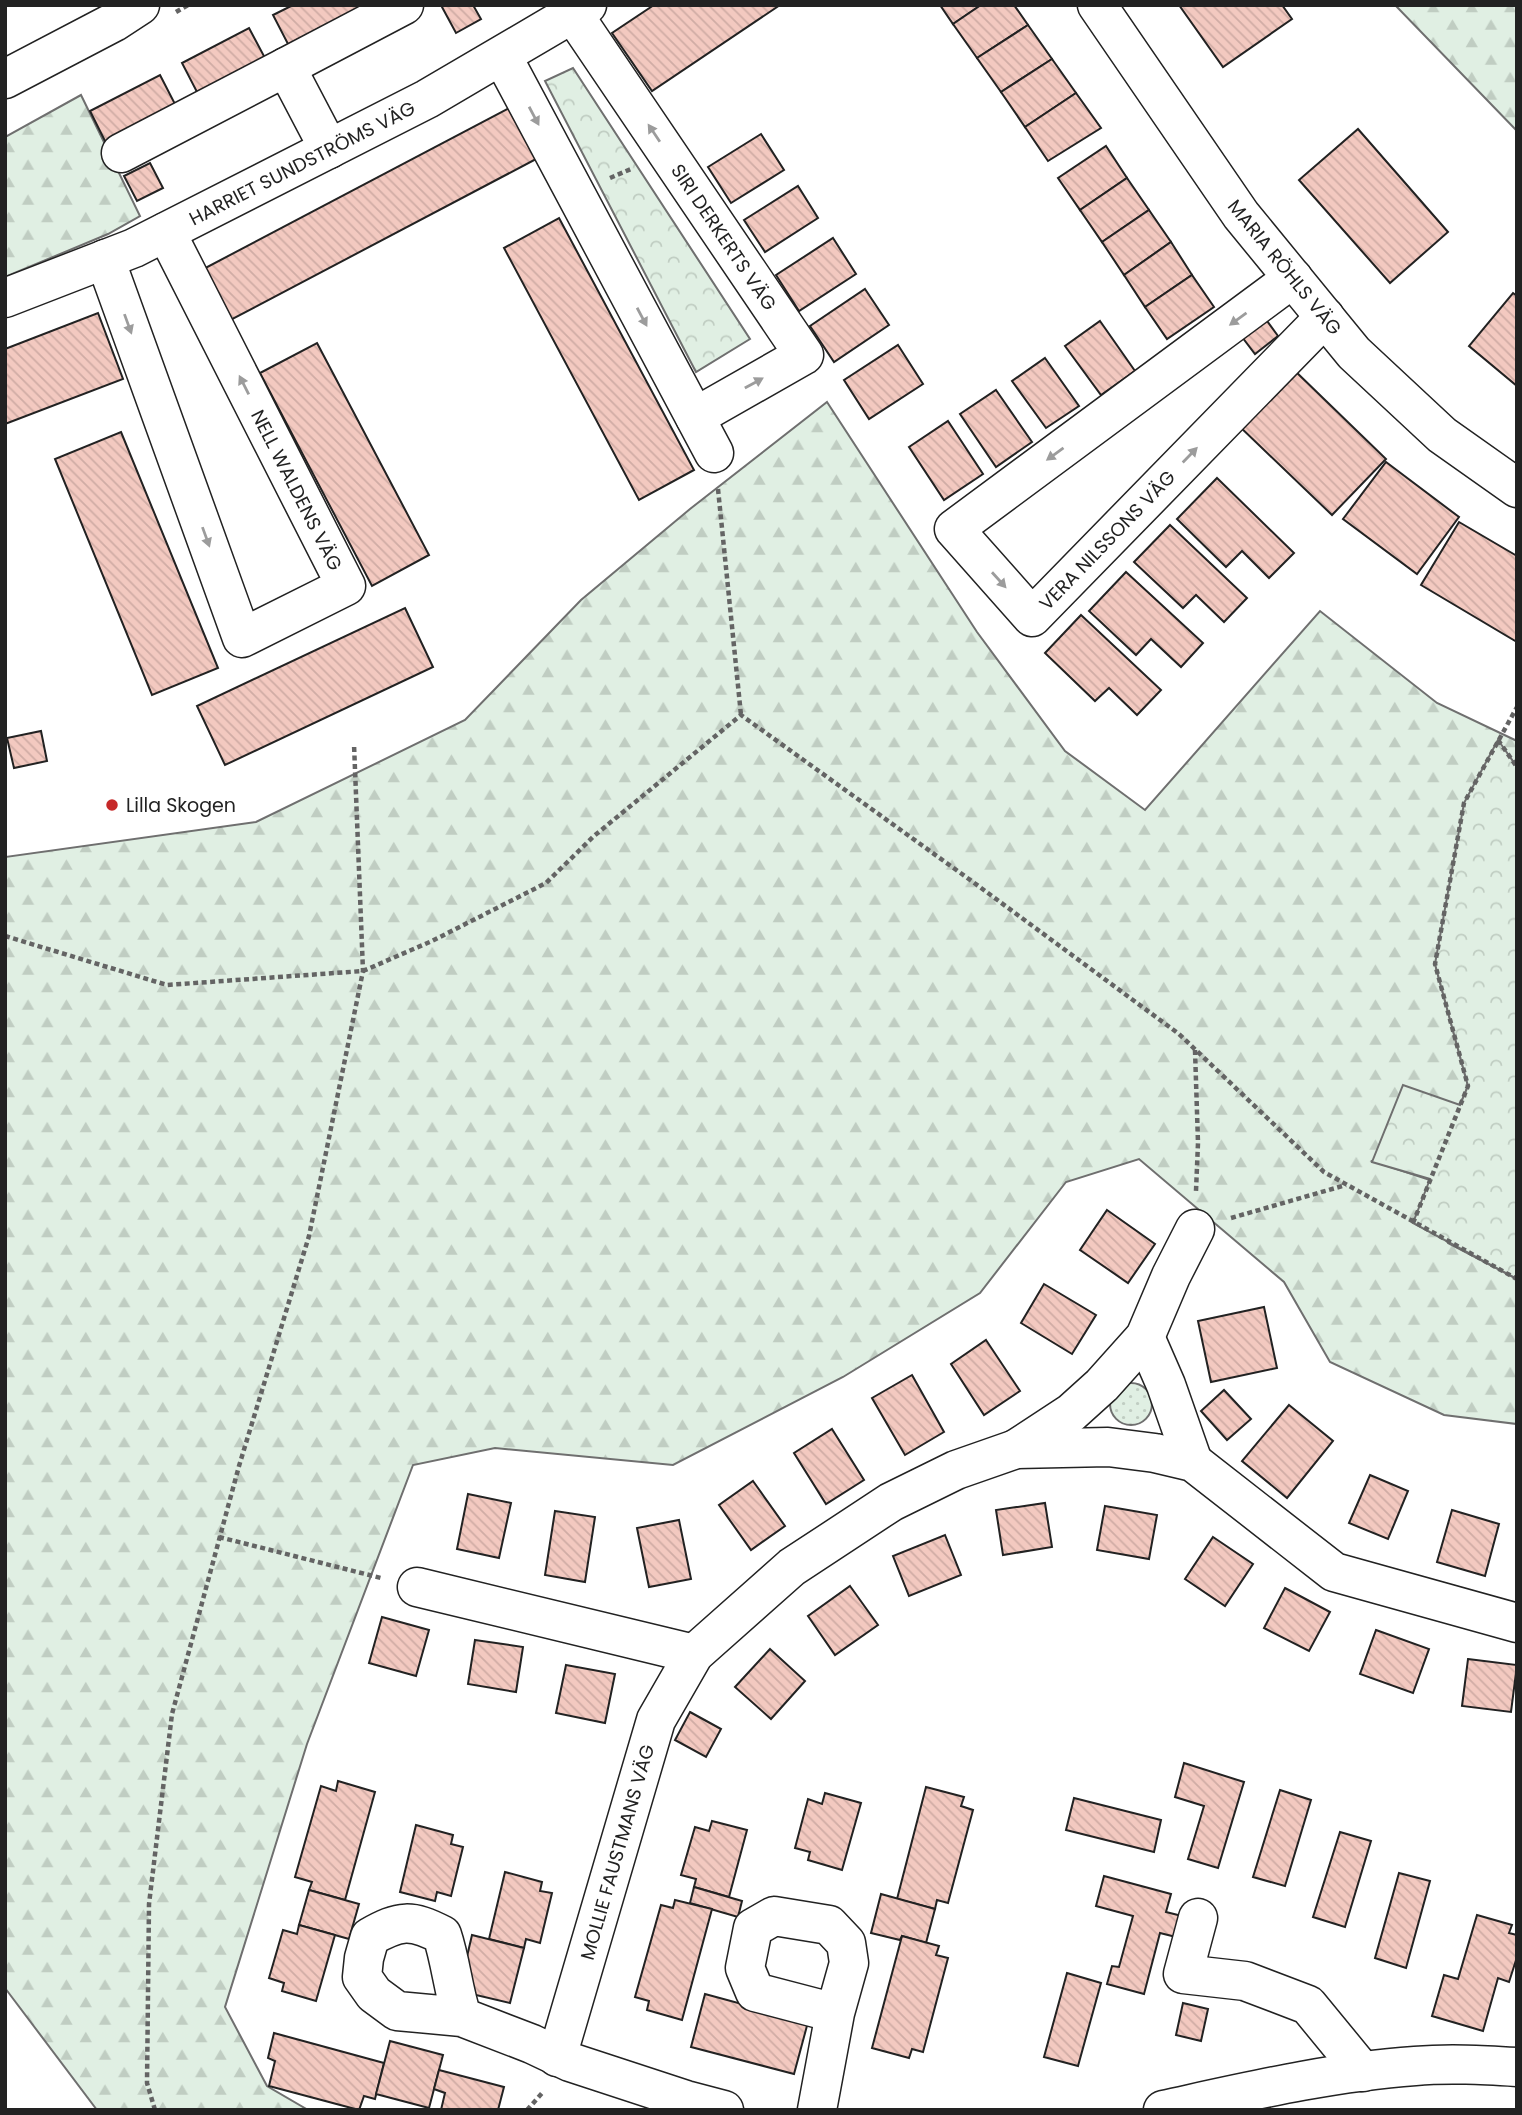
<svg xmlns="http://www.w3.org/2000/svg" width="1522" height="2115" font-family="Poppins,sans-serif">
  <defs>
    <pattern id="grass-dots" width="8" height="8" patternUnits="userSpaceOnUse" patternTransform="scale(1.75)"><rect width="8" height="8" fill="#e0efe3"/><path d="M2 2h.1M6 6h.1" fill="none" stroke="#c0cdc2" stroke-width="1.8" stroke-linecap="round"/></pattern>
    <pattern id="forest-firs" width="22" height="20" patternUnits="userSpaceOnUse" patternTransform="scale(1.75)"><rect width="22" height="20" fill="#e0efe3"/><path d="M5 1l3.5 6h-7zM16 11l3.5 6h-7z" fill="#c0cdc2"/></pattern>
    <pattern id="park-crowns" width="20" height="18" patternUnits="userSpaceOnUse" patternTransform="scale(1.75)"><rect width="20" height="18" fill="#e0efe3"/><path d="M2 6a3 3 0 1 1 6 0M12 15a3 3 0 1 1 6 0" fill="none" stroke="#c0cdc2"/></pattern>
    <pattern id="building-back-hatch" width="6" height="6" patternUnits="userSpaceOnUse" patternTransform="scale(1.75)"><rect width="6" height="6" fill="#f3c9c0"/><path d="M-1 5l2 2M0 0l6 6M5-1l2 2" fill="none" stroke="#d0aca5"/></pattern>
  </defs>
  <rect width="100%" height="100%" fill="#fff"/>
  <circle fill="url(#grass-dots)" stroke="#6f6f6f" stroke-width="2" cx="1131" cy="1404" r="21"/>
  <g fill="url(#forest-firs)" stroke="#6f6f6f" stroke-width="2">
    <path d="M1395,5H1517V131Z"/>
    <path d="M81,95L140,216L108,234L5,277V137Z"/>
    <path d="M827,402L977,632L1065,751L1145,810L1320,611L1437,703L1517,741V767L1498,741L1435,964L1468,1086L1460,1105L1372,1161L1430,1180L1448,1243L1517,1279V1424L1444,1415L1330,1362L1284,1282L1139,1159L1066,1182L980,1293L843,1377L673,1465L495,1448L413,1465L307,1744L225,2007L267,2086L308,2110H97L5,1988V857L256,822L465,720L581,600L690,509Z"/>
  </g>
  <g fill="url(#park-crowns)" stroke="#6f6f6f" stroke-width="2">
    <path d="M573,68L750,339L696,372L545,81Z"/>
    <path d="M1498,740L1517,767V1279L1413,1223L1430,1179L1372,1162L1403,1085L1460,1105L1468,1086L1435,964L1464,803Z"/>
  </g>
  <g fill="url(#building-back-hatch)" stroke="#222" stroke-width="2">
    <path d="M293,5H356L358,9L289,46L273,15Z"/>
    <path d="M445,5H473L481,19L456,33L442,7Z"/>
    <path d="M654,5H780L652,91L612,33Z"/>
    <path d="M940,5H981L953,24Z"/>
    <path d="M981,5H1014L1028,25L977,58L953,24Z"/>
    <path d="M1179,5H1282L1292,19L1223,67Z"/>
    <path d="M1028,25L1052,59L1001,92L977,58Z"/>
    <path d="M249,28L265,58L198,94L182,63Z"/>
    <path d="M1052,59L1076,93L1025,127L1001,92Z"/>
    <path d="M160,75L176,106L106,143L90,111Z"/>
    <path d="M1076,93L1101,128L1048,161L1025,127Z"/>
    <path d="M511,107L538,158L221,325L194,274Z"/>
    <path d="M1358,129L1448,232L1390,283L1299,180Z"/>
    <path d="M761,134L784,170L731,203L708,167Z"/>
    <path d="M1106,146L1127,178L1080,210L1058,178Z"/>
    <path d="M150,163L163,188L137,201L124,176Z"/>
    <path d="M1127,178L1149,210L1102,242L1080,210Z"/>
    <path d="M798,186L818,218L765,252L744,220Z"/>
    <path d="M1149,210L1171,242L1124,275L1102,242Z"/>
    <path d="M559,218L694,470L639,500L504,248Z"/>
    <path d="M833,238L856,274L799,311L776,275Z"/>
    <path d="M1171,242L1192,275L1145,307L1124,275Z"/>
    <path d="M1192,275L1214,307L1167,339L1145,307Z"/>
    <path d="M865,289L889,325L834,362L810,326Z"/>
    <path d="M1513,293L1517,296V386L1469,346Z"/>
    <path d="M98,313L123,379L5,424V349Z"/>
    <path d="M1262,314L1278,336L1255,354L1239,333Z"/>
    <path d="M1100,321L1135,371L1101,395L1065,346Z"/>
    <path d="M317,343L429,555L372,586L260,373Z"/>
    <path d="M898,345L923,384L869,419L844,380Z"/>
    <path d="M1045,358L1079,406L1046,428L1012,381Z"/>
    <path d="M1292,368L1386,459L1332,515L1237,424Z"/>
    <path d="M996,390L1032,442L996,467L960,414Z"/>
    <path d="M948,421L983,474L944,500L909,447Z"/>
    <path d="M121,432L218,668L152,695L55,459Z"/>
    <path d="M1386,462L1459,517L1417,574L1343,519Z"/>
    <path d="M1217,478L1294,553L1269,578L1242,551L1226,567L1177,519Z"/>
    <path d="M1459,522L1517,556V642L1421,585Z"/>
    <path d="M1170,525L1247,598L1224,622L1196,595L1183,608L1134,562Z"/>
    <path d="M1126,572L1203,643L1181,667L1151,639L1136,655L1089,611Z"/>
    <path d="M405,608L433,667L225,765L197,706Z"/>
    <path d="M1081,615L1161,690L1137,715L1109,688L1095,701L1045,653Z"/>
    <path d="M41,731L47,761L14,768L7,738Z"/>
    <path d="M1107,1210L1155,1244L1128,1283L1080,1250Z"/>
    <path d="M1044,1284L1096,1315L1072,1354L1021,1323Z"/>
    <path d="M1264,1307L1277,1368L1211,1382L1198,1321Z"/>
    <path d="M986,1340L1020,1391L984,1415L951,1364Z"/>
    <path d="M912,1375L944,1432L905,1455L872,1398Z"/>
    <path d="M1224,1390L1251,1419L1227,1440L1201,1411Z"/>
    <path d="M1289,1405L1333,1441L1287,1498L1242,1461Z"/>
    <path d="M832,1429L864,1480L826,1504L794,1453Z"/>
    <path d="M1370,1475L1408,1491L1388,1539L1349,1523Z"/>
    <path d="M753,1481L785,1526L751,1550L719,1505Z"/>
    <path d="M468,1494L511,1503L499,1558L457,1549Z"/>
    <path d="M1045,1503L1052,1547L1003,1555L996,1510Z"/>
    <path d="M1105,1506L1157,1515L1149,1559L1097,1550Z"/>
    <path d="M1452,1510L1499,1524L1485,1576L1437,1562Z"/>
    <path d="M555,1511L595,1517L585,1582L545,1575Z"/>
    <path d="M679,1520L691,1579L649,1587L637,1528Z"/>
    <path d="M945,1535L961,1575L909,1596L893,1556Z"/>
    <path d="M1213,1537L1253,1564L1225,1606L1185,1579Z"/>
    <path d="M850,1586L878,1625L835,1655L808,1616Z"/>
    <path d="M1285,1588L1330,1612L1309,1651L1264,1628Z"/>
    <path d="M382,1617L429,1630L416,1676L369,1663Z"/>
    <path d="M1376,1630L1429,1649L1413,1693L1360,1674Z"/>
    <path d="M475,1640L523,1647L516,1692L468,1684Z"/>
    <path d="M770,1649L805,1681L771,1719L735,1687Z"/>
    <path d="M1468,1659L1517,1665L1511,1712L1462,1706Z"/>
    <path d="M566,1665L615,1674L605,1723L556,1713Z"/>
    <path d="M690,1712L721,1729L706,1757L675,1740Z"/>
    <path d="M1184,1763L1244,1782L1218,1868L1188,1859L1204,1806L1175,1797Z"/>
    <path d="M338,1781L375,1792L345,1900L309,1890L312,1882L295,1877L321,1786L336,1791Z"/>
    <path d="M926,1787L964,1797L961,1806L973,1810L948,1903L937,1900L935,1909L897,1899Z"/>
    <path d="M1280,1790L1311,1800L1285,1886L1253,1877Z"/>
    <path d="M825,1793L861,1803L842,1870L808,1860L810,1852L795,1848L808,1799L822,1804Z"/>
    <path d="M1074,1798L1161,1820L1154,1852L1066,1830Z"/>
    <path d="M712,1821L747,1830L729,1897L694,1887L696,1879L681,1875L695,1827L709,1831Z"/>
    <path d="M416,1825L453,1835L451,1844L463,1847L451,1896L437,1892L435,1901L400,1892Z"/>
    <path d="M1340,1832L1371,1841L1345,1927L1313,1917Z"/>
    <path d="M505,1872L542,1882L540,1891L552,1893L540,1943L526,1939L524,1948L489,1939Z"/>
    <path d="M1399,1873L1430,1881L1406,1968L1375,1958Z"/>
    <path d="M1104,1876L1171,1894L1166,1912L1182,1916L1176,1937L1160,1933L1144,1994L1107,1984L1112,1966L1119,1967L1133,1916L1096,1906Z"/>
    <path d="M694,1887L742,1901L738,1917L690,1903Z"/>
    <path d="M309,1890L359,1904L349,1939L299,1925Z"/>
    <path d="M881,1894L935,1909L926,1943L902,1936L900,1940L871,1933Z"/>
    <path d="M675,1900L712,1909L682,2020L647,2010L649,2001L635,1997L661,1905L673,1908Z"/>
    <path d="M1477,1915L1512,1925L1509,1933L1517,1935V1957L1509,1982L1498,1978L1483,2031L1432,2016L1444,1975L1458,1979Z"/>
    <path d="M299,1925L335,1935L316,2001L282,1991L284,1983L269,1978L283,1930L297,1934Z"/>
    <path d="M472,1935L524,1948L510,2003L459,1991Z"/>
    <path d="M902,1936L939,1946L936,1955L948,1958L923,2052L912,2049L909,2058L872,2048Z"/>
    <path d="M1067,1973L1101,1983L1078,2066L1044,2057Z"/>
    <path d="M705,1994L808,2022L794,2074L691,2047Z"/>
    <path d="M1183,2003L1208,2009L1201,2041L1176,2035Z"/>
    <path d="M274,2033L384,2063L375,2099L364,2096L359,2110L269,2086L275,2061L268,2058Z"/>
    <path d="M390,2041L443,2055L429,2108L376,2094Z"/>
    <path d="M439,2070L504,2087L498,2110H441L445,2093L434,2089Z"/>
  </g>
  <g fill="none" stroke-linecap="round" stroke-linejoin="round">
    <defs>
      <g id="minor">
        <path d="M1097,5L1241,215L1354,353L1442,435L1517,488"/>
        <path d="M573,14L804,355L695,417"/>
        <path d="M502,56L714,453"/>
        <path d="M286,67L404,5"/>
        <path d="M5,79L114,22L140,5"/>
        <path d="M121,153L286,67L329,149"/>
        <path d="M105,259L242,638L346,586L166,232"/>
        <path d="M1293,278L954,529L1032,617L1325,317"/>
        <path d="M5,298L134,248L427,99L587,5"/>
        <path d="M1145,1337L1166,1385L1193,1462"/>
        <path d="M1016,1449L1071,1413L1102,1385L1145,1337L1171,1276L1195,1229"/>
        <path d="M417,1587L694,1654"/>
        <path d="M1198,1918L1183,1974L1245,1981L1308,2005L1363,2072"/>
        <path d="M462,2017C453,1990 451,1962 442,1935C411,1919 400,1920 370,1937L364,1958L362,1977L374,1994L397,2011L462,2017L532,2044L570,2062L686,2100L724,2110"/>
        <path d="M557,2057L656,1720L694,1654L792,1567L891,1502L956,1470L1016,1449L1108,1447L1155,1453L1193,1462L1334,1572L1517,1623"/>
        <path d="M817,2110L835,2013L849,1963L846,1943L829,1925L774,1916L753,1928L745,1968L755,1992L835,2013"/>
        <path d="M1163,2110C1246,2092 1330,2072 1415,2066C1449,2063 1483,2065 1517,2067"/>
      </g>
    </defs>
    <use href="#minor" stroke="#222" stroke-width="41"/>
    <g stroke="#646464" stroke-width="4.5" stroke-dasharray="5 3.5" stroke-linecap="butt">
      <path d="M176,12L188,5"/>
      <path d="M610,178L631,169"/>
      <path d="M718,489L741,715"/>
      <path d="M1498,740L1517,767"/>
      <path d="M5,936L167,985L363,971L432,941L546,883L594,836L741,715L973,882L1179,1034L1324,1172L1517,1279"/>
      <path d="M1195,1050L1198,1143L1196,1191"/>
      <path d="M1231,1218L1346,1185"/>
      <path d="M1413,1223L1468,1086L1435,964L1464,803L1517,707"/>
      <path d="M219,1537L381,1578"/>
      <path d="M155,2110L147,2083L149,1904L172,1714L239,1466L309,1236L363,971L354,744"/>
      <path d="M527,2110L544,2091"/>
    </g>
    <use href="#minor" stroke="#fff" stroke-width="38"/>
  </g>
  <defs><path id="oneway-solid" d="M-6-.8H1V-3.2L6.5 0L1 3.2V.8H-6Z" transform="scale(1.75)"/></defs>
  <g fill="#9c9c9c">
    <use href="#oneway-solid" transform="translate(534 116) rotate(62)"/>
    <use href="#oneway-solid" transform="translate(654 133) rotate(-124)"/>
    <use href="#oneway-solid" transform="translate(642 317) rotate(62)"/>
    <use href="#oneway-solid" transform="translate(1238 319) rotate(144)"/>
    <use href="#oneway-solid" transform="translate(128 324) rotate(70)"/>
    <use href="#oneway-solid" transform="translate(754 383) rotate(-29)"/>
    <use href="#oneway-solid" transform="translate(244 385) rotate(-117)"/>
    <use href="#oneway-solid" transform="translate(1055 454) rotate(144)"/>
    <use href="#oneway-solid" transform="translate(1190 455) rotate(-46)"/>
    <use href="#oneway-solid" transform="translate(206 537) rotate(70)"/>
    <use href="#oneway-solid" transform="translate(999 580) rotate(48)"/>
  </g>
  <circle fill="#c62828" stroke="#fff" stroke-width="2.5" cx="112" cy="805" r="7"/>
  <g text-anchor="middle" stroke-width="5" stroke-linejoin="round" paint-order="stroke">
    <g font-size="19" fill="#222" stroke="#fff">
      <text transform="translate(302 163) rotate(-27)" y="7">HARRIET SUNDSTRÖMS VÄG</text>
      <text transform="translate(724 237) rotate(56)" y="7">SIRI DERKERTS VÄG</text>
      <text transform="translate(1285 267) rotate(51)" y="7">MARIA RÖHLS VÄG</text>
      <text transform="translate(297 490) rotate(63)" y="7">NELL WALDENS VÄG</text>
      <text transform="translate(1107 540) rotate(-46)" y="7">VERA NILSSONS VÄG</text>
      <text transform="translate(617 1852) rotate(-74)" y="7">MOLLIE FAUSTMANS VÄG</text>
    </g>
    <g font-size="19" fill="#222" stroke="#fff" text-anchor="start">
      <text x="126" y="812">Lilla Skogen</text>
    </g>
  </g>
  <rect width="1522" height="2115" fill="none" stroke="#222222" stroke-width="14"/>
</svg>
